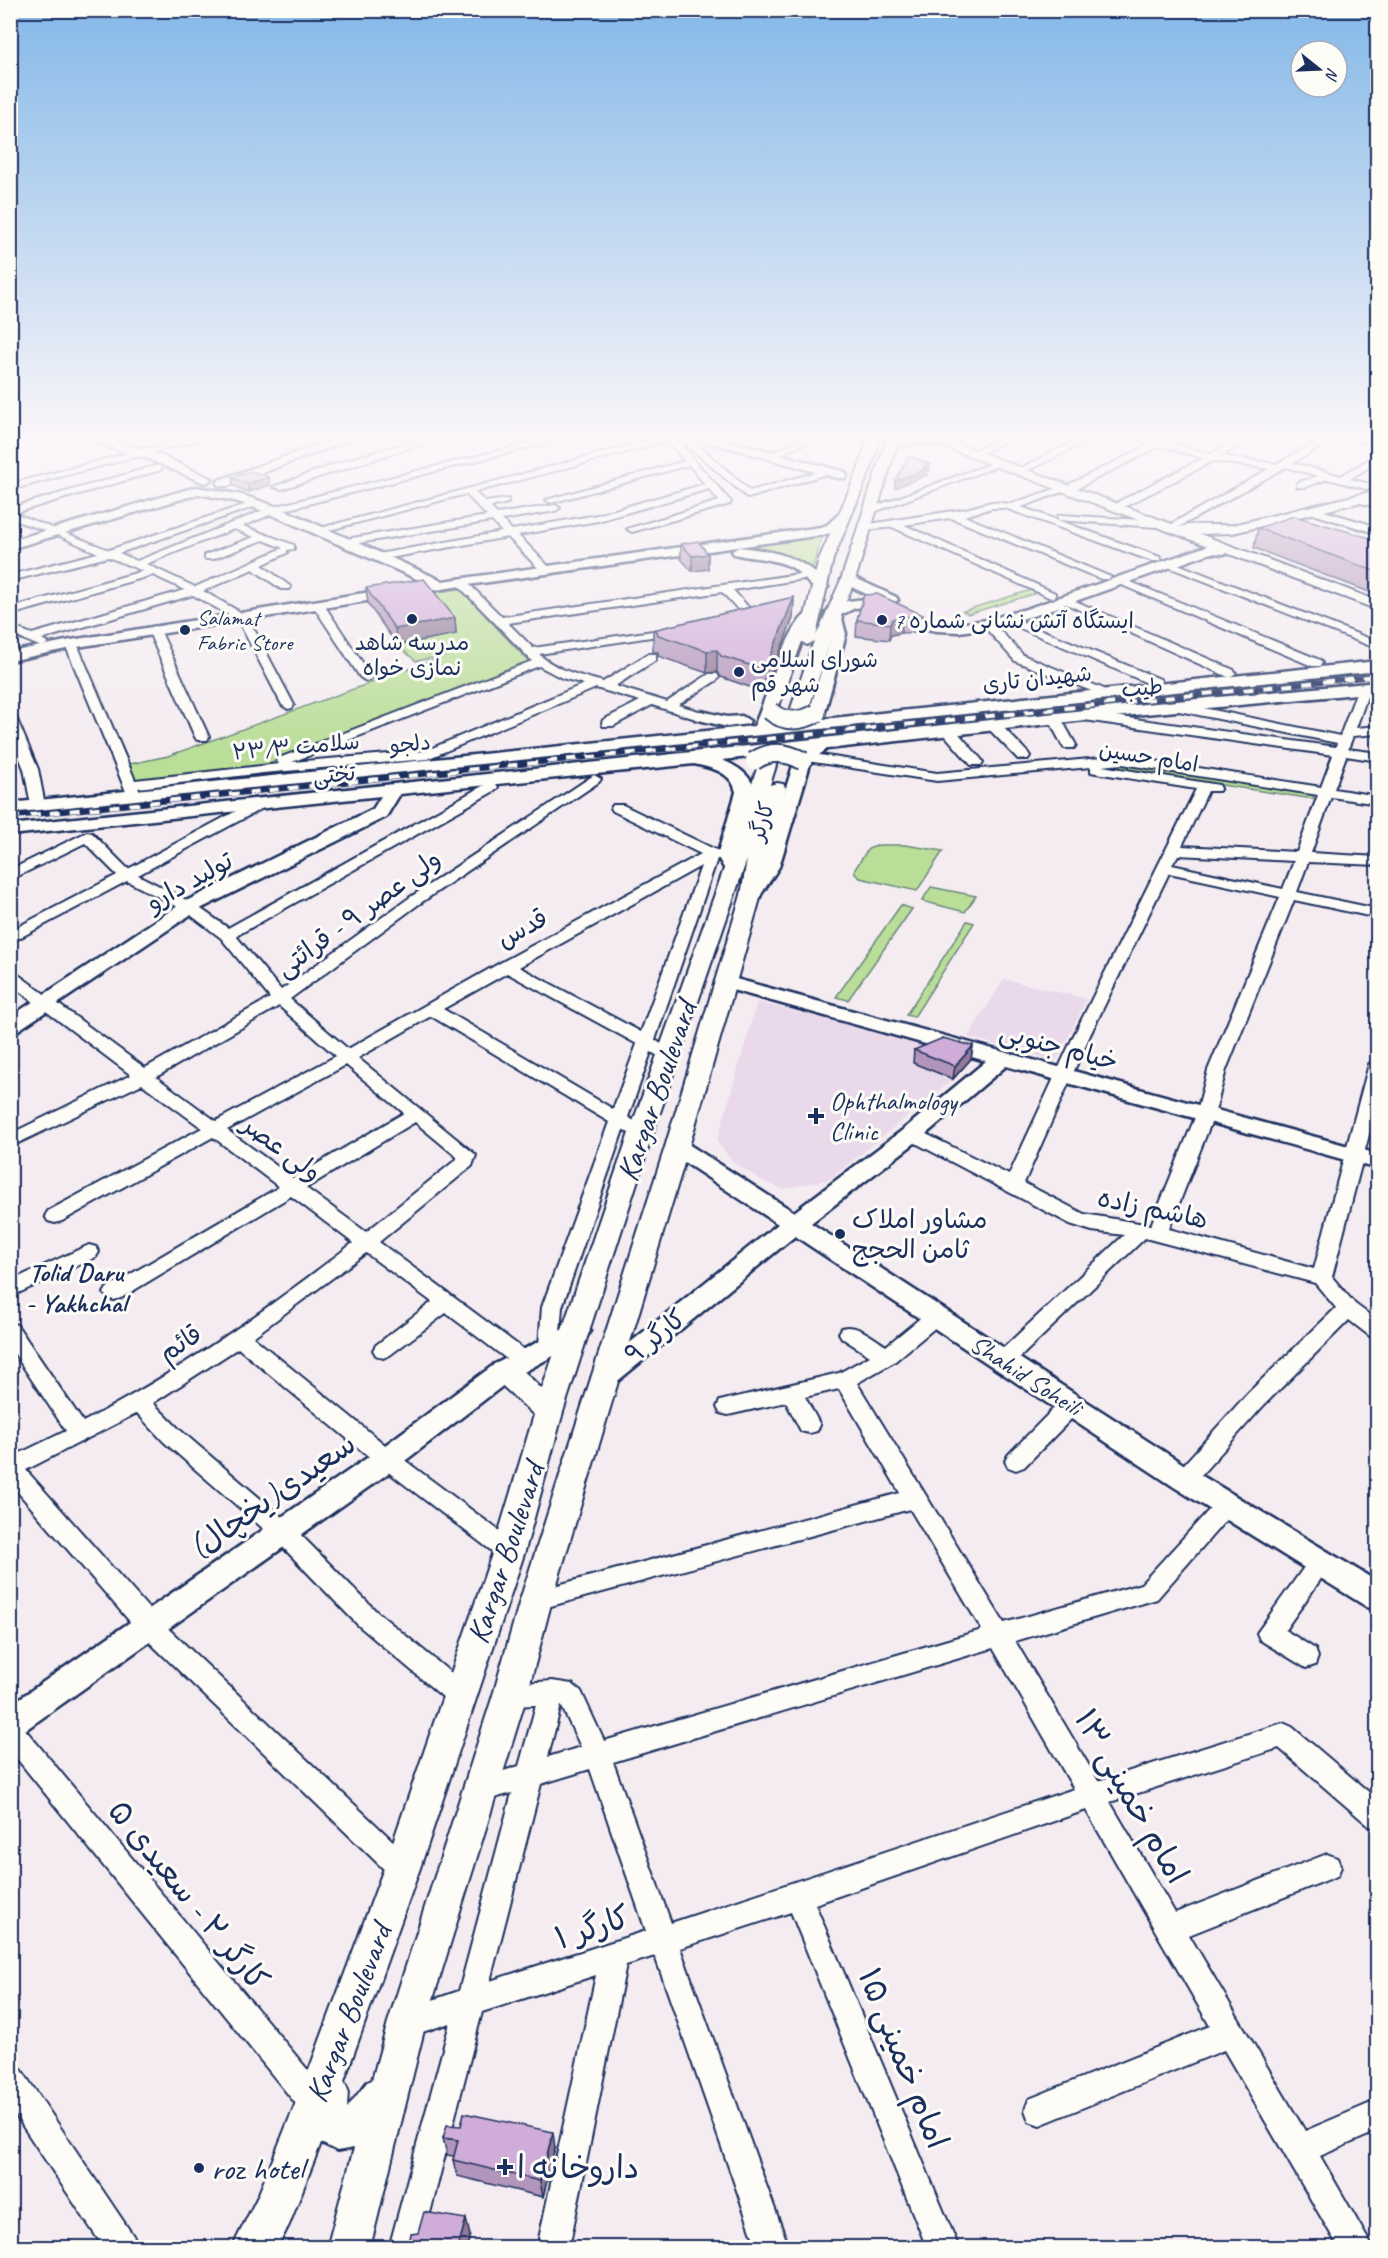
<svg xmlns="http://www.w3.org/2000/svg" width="1388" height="2258" font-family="Caveat,'Playpen Sans Arabic',sans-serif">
  <rect width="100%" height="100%" fill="#f4ecf1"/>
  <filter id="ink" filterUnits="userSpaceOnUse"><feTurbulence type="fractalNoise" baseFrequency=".0167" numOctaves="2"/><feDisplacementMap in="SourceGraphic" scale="12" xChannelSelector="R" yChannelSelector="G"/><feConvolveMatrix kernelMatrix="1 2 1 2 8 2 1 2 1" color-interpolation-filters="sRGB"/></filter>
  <g filter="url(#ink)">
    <g fill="#e9d9ea">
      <path d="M1004,979L1087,999L1056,1061L968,1037Z"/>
      <path d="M757,1002L948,1048L976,1054L953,1079L830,1179L783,1189L765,1182L735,1164L717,1142Z"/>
    </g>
    <g fill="#bade98" stroke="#6a867b" stroke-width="1.5">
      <path d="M823,534L813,567L759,551L727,548Z"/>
      <path d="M460,589L530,663L252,770L135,782L130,764L168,756L445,656L416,661L397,645L456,634L425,594Z"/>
      <path d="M1031,590L1037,593L968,614L963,611Z"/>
      <path d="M1124,763L1315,792L1313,799L1097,766Z"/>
      <path d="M879,845H905L943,851L917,891L860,878L855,874V869L868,849Z"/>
      <path d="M931,887L976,896L965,912L922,901Z"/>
      <path d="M901,905L912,909L848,1000L836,997Z"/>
      <path d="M967,921L974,923L914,1017L906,1015Z"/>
    </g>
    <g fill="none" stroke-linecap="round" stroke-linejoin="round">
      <path stroke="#c9c6d4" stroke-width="18" stroke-dasharray="18 9" stroke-linecap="butt" d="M785,757L798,714"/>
      <defs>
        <g id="minor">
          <path d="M188,438H206L10,490V484Z"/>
          <path d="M425,438H440L282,489L273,487L344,461Z"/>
          <path d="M549,438H565L277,512L243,526L294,545V549L287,550V553L262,565L291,587L289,589H281L253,569L203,591L247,616L294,705L292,708L288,709L282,705L238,620L193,595L42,639L48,643L42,647L10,634V626L32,634L185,590L153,575L10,615V608L143,571L108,557L10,581V575L98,553L53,533L10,519V508L155,466H161V470L14,513L109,550L253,502L262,504L119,553L137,561L269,508ZM234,529L254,537L205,555V559H213L263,540L283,548L195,587L146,564Z"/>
          <path d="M658,438H675L731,502L730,504L632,532L627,529L719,501L709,489L598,521L518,535L551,569V573H543L508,537L378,560L373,557L378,554L502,532L492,521L346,545L341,542L346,539L487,516L466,494L318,533L313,530ZM668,441L685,461L546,500L551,503L689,465L705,484L597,515L512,530L502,520L555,511L560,508L555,505L497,514L490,507L508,503V499L485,502L475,492Z"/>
          <path d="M687,438H697L695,442L750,491L828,469L833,472L748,498L687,445Z"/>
          <path d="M806,438H819L771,458L763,456Z"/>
          <path d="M855,438H866L861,441Z"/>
          <path d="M1000,438H1013L982,453L974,451Z"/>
          <path d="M1081,438H1094L1029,470L1021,468Z"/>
          <path d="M1136,438H1168L1167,442L1210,454L1242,438H1254L1221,456L1277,464L1323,438H1335L1293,463L1341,476L1378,454V461L1350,479L1378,486V492L1328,479L1305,487H1297V483L1318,476L1286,467L1177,528L1172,525L1173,523L1269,469L1213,461L1126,506H1118V502L1203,458L1160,446L1078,488H1070V484L1151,444Z"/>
          <path d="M1352,438L1378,440V446L1354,440Z"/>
          <path d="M995,462L1003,464L874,512L865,510Z"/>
          <path d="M1061,487L1070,489L1021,507L1160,557V561H1152L1005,508H992L964,516L1111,577L1109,579H1101L951,518L904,525L1055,593V597L1051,598L892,527L863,531L858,528L863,525L966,509L991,502L1011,504Z"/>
          <path d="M1361,499L1378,502V508L1361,503Z"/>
          <path d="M1313,510H1321L1378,527V534L1313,514Z"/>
          <path d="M1062,515L1156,521L1161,524L1156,527L1058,520V516Z"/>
          <path d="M1170,561L1378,642V649L1166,566L1165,564Z"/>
          <path d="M813,572L817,573V577L733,590L757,617L751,620L747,619L722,592L508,623L533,648L681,627V631L677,633L539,654C555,670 582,676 603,682L648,654H656V660L615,686L667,702L709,674H717L719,677L717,680L678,705L706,713L707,716L706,719H696L652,705L613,726H603L602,723L603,720L640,701L596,688L427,759L263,773L138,788L141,794L134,798L127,794L65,644L71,640L77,644L135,780L279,764L277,761L279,758L532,661L457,584V580H465L502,617ZM539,666L562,678L584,684L425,751L292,762Z"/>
          <path d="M1121,578L1320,660L1322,663L1320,666H1312L1117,583V579Z"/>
          <path d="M1066,597L1234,670L1236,673L1230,677L1226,676L1062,602V598Z"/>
          <path d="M318,601L322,602L372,677L370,680L366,681L360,677L312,604Z"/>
          <path d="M1008,616L1160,679L1162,682L1160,685H1152L1004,621L1002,619Z"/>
          <path d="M988,621L992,622L1023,655L1104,689L1098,693L1094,692L1015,661L982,624Z"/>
          <path d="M154,626L160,630L209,737L207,740H197L195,737L148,630Z"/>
          <path d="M1364,684L1370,688L1356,728L1378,726V734L1353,736L1348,749L1378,753V761L1346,756L1334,789L1378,796V804L1331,797L1311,853L1378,857V865L1308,862L1297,892L1378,909V918L1294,900L1226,1070L1214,1115L1169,1229L1314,1269L1369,1064L1378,1059V1100L1332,1277L1355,1304L1378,1321V1339L1371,1337L1349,1320L1264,1405L1192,1485L1184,1488L1176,1485L1173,1479L1176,1473L1248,1393L1336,1308L1315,1283L1145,1238L1010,1367L1003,1369L996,1367L993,1361L996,1355L1124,1235L1092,1231L1070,1224L906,1138L903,1134L906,1130H918L1009,1175L1074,1035L1196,789L1096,773L1091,772V767L937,781L807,761L800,757L807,753L937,773L1122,756L1321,787L1333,755L1077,719L1071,715L1077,711L1336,747L1337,743L1174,710L1168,706L1174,702L1340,736L1358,688ZM1122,764L1318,795L1297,852L1182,846L1208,791H1219L1221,788L1219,785L1102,766ZM1178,855L1294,861L1283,889L1172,865ZM1169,873L1280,897L1208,1070L1196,1115L1151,1225L1084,1214L1024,1183L1090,1035Z"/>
          <path d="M10,713L16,717L38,769L45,805L43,808H33L31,805L24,769L10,734Z"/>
          <path d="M1054,714L1059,715L1076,745L1074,748H1064L1062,745L1048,718Z"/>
          <path d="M993,721L998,722L1028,753L1030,756L1028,759H1018L988,728L987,725L988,722Z"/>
          <path d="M948,726L953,727L981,759L983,762L981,765H971L943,733L942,730L943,727Z"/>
          <path d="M594,775L601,779L599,782L419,904L290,999L348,1049L500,963L701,854L613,811L611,808L613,805H623L716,850L731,853L733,856L731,859H717L655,1040L677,1054L674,1058H662L651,1052L628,1117L647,1129L650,1133L647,1137L641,1139L623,1130L562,1307L559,1345L556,1350L549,1353L542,1350L539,1345L542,1307L609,1122L431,1016L358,1058L476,1155L472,1166L379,1242L530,1354L533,1360L530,1366L523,1368L516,1366L446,1313L390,1355L383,1358L376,1355L373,1350L376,1345L432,1302L366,1253L253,1337L395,1453L517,1544L521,1551L517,1558L509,1561L501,1558L379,1465L238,1348L153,1403L180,1430L290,1524L376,1611L468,1687L472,1695L468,1703L459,1706L450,1703L358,1625L274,1538L164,1442L137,1413L26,1470L157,1618L412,1859L416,1868L412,1877L402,1881L392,1877L139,1632L10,1483V1458L66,1431L10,1347V1323L17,1325L83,1422C179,1372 268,1309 353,1243L291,1196L121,1298L114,1300L107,1298L104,1293L107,1288L279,1187L213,1137L62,1221L55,1223L48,1221L45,1216L48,1211L202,1128L142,1084L10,1147V1134L131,1075L10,984V971L16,973L145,1068L270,998L221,938L184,910L127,881L10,943V931L117,875L85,843L10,880V870L87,832L92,833L128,869L253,802H263L265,805L263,808L138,875L194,904L228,928L486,784H496L498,787L496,790L236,936L281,990L409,898ZM701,866L641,1032L519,967ZM507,973L637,1044L613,1109L443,1009ZM279,1006L336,1056L216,1121L156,1077ZM346,1065L404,1113L293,1178L227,1130ZM415,1122L457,1157V1159L366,1232L306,1188Z"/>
          <path d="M89,1245L96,1247L99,1252L96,1257L10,1297V1281Z"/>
          <path d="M936,1309L943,1311L946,1316L943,1321L894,1362L857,1383L1004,1623L1141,1584L1219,1499L1227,1497L1235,1499L1238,1506L1157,1599L1015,1641L1098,1781L1283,1723L1292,1727L1378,1800V1829L1369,1826L1279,1748L1110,1802L1175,1913L1327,1854L1337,1858L1341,1867L1337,1876L1189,1935L1305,2131L1378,2100V2131L1320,2156L1373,2248H1339L1224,2050L1040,2125L1029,2121L1025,2110L1029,2099L1210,2026L1086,1810L815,1904L959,2248H927L791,1912L680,1948L789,2248H757L655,1956L626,1965L569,2248H537L596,1975L482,2012L421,2248H389L450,2023L407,2037L397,2032L392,2022L397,2012L459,1991L512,1793L480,1802L471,1799L467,1790L471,1781L519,1766L536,1705L510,1706L501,1703L497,1695L501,1687L510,1684L552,1681L572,1684L581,1691L604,1741L982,1630L910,1509L536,1610L528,1607L524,1600L528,1593L900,1493L839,1389L805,1397L820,1425L817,1431L809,1433L801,1431L786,1402L728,1415L720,1413L717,1407L720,1401L728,1399L839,1373L870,1356L842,1338L839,1333L842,1328C857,1323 873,1338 886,1346L929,1311ZM993,1648L1074,1789L671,1923L613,1762ZM561,1705L581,1747L548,1757ZM590,1769L646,1931L490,1981L541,1784Z"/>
          <path d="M1071,1397L1079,1399L1082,1405L1079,1411L1024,1467L1016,1470L1008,1467L1005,1461L1008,1455L1063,1399Z"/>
          <path d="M1320,1553L1328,1556L1332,1563L1285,1630L1315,1649L1318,1657L1315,1665L1306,1668L1260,1640L1257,1633L1312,1556Z"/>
          <path d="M10,1719L19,1722L326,2092L330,2103L326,2114L315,2118L304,2114L10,1750Z"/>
          <path d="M10,2065L21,2069L134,2237L139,2248H104L10,2107Z"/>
        </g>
        <g id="tertiary">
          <path d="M87,438H105L153,452L212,479L206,483L202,482L146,458L133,456Z"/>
          <path d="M338,438H355L227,486H219L217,483L219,480Z"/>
          <path d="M700,438H719L845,472L847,475L845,478H837L702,440Z"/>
          <path d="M196,487L242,495L278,507L443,581L821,527L827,525L839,514H849L850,517L837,531L823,535L461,586L71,648L10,661V652L71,640L426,583L268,513L239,502L199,494L10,549V541Z"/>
          <path d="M1210,545L1224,546L1231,550L1224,554L1211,553L1036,615L988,628L959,632L937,631L917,627L873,606L855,608L841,615L846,634L823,719L1378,661V671L10,813V803L754,726C767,700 788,615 815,609L822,613L805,633L772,724L807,720L832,634L826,613L847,601L875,598L843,583L841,580L843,577H853L896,597L898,600L891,604L926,620L937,623L959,624L987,620L1026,609Z"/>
          <path d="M739,547C774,551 806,557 828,587L821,591C810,589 802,573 791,567C773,558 754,559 734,554L732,551Z"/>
          <path d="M1378,682V692L1103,718L827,749L811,761L779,867L758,899H744L742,895L761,867L795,759L804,751L722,760C735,765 754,776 754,792C753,808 740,840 735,856L743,869L741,873H727L717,856L736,792C732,772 712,768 694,764L400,794L386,817L196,911L17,1031L10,1033V1017L182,903L373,809L381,796L10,835V825L1103,708Z"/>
          <path d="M701,711L727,717L742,716L750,721L748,724L727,727L695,719L693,716L695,713Z"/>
          <path d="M725,976L1378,1154V1169L1006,1066L920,1139L811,1223L1194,1471L1378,1582V1611L1367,1607L1174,1487L795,1236L614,1384L605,1387L596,1384L592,1377L596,1370L778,1224L669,1152L666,1147L669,1142L677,1140L685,1142L794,1212L904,1129L986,1061L718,986L715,982L718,978Z"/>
          <path d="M577,1322L586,1324L590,1331L586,1338L513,1378L397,1467L21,1733L10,1737V1705L377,1451L495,1364Z"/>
        </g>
        <g id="secondary">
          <path d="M868,438H880L871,468L833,559L816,636L841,580L887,438L948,440L1180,527C1190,523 1219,526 1233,525L1378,490V498L1233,533L1200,534L1378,601V610L942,446L913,443L896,448L855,580L834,629L807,714L804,718H792L789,714L814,641L807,645L799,640L819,559L859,468Z"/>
          <path d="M770,751L776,752L779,756L770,785L777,783L783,784L786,788L768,853L761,895L689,1147L552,1600L527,1695L426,2022L370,2248H327L354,2148L337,2151L321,2143L289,2225L277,2248H232L258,2196L309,2070L384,1868L493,1551L534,1415L494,1378L490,1371L494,1364C515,1357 528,1376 542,1389L629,1133L730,852L761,756L764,752ZM747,859L741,895L665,1147L520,1600L493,1695L388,2022L372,2080L367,2082L347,2108L348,2090L344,2081L420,1868L525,1551L563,1412L653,1133Z"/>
        </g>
      </defs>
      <use href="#minor" stroke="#1b2f5e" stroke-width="4"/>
      <use href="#tertiary" stroke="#1b2f5e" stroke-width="5"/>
      <use href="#secondary" stroke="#1b2f5e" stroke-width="4"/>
      <use href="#minor" fill="#fdfcf7" fill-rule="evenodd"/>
      <use href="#tertiary" fill="#fdfcf7" fill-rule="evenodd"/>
      <use href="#secondary" fill="#fdfcf7" fill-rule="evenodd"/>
      <defs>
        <path id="rail" d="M10,817L1378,676"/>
      </defs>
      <use href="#rail" stroke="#1b2f5e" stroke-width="5"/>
      <use href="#rail" stroke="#fdfcf7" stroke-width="4" stroke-dasharray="10" stroke-linecap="butt"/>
      <defs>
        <g id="tertiary-bridge">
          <path d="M770,711C784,723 801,722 817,713"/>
          <path d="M754,761C770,750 787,752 803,761"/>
        </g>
      </defs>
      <use href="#tertiary-bridge" stroke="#1b2f5e" stroke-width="21" stroke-linecap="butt"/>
      <use href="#tertiary-bridge" stroke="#fdfcf7" stroke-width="17"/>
    </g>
    <g fill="#b295ba" stroke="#1b2f5e" stroke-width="1.5">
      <path d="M269,477L270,485L249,492L233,486L232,478Z"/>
      <path d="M1258,528L1377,540V595L1254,548Z"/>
      <path d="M681,544L708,554V569L692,571L681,559Z"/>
      <path d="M366,588L455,618L456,634L397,645L368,604Z"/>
      <path d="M864,595L927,617L926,632L901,633L891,635L889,640L856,636L857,620Z"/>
      <path d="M794,597L793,618L764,692L721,677L717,672L707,673L658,656V652H653V630Z"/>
      <path d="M973,1046L971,1059L953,1079L913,1063L914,1050Z"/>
      <path d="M443,2138L555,2148L543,2197L457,2176L453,2160L454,2156L447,2155Z"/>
    </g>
    <g fill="#917997" stroke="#1b2f5e" stroke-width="1.5">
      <path d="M930,464V470L927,471V475L895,488V481Z"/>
      <path d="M269,477L270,485L249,492L247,484Z"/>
      <path d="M708,554V569L692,571V556Z"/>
      <path d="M794,597L793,618L764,692L765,670Z"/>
      <path d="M903,617L901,633L891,635L889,640L890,624L893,619Z"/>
      <path d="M455,618L456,634L397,645L395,629Z"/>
      <path d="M717,650V672L707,673V651Z"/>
      <path d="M973,1046L971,1059L953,1079L955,1066Z"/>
      <path d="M553,2132L555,2148L543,2197L540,2181Z"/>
      <path d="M466,2219L470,2235L467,2247H458Z"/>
    </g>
    <g fill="#cfadd8" stroke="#1b2f5e" stroke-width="1.5">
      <path d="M909,456L930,464L923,467L927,469L895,481Z"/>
      <path d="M251,471L269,477L247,484L232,478Z"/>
      <path d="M1294,516L1377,540V572L1258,528Z"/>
      <path d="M698,541L708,554L692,556L681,544Z"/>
      <path d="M424,579L455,618L395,629L366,588Z"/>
      <path d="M877,594L927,617H903L893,619L890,624L857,620L864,595Z"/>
      <path d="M794,597L765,670L721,656L717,650L707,651L658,635L657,631L653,630Z"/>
      <path d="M943,1038L973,1046L955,1066L914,1050Z"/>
      <path d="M464,2113L553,2132L540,2181L453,2160L458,2140L443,2138L447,2125L461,2126Z"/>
      <path d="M424,2212L466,2219L458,2247H408L411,2234L418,2233Z"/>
    </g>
  </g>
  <linearGradient id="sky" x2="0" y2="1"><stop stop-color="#84b8e8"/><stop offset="0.58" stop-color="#faf6f9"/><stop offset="1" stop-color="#faf6f9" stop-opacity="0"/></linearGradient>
  <rect width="1388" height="754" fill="url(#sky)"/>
  <g fill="#1b2f5e" stroke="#fdfcf7" stroke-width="2">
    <circle cx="412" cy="619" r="6"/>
    <circle cx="882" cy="620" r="6"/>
    <circle cx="185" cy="630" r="6"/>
    <circle cx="739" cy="672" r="6"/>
    <path d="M813 1107h6v6h6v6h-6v6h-6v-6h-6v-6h6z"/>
    <circle cx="840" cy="1234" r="6"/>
    <path d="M502 2158h6v6h6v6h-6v6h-6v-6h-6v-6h6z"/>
    <circle cx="199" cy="2168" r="6"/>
  </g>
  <g text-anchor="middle" stroke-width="6" stroke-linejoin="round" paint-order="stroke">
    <g font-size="22" fill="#1b2f5e" stroke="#fdfcf7" text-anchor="start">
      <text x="197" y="625">Salamat<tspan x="197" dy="25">Fabric Store</tspan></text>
      <text x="894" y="628">ایستگاه آتش نشانی شماره 7</text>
      <text x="412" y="650" text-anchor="middle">مدرسه شاهد<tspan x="412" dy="25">نمازی خواه</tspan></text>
      <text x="751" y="667">شورای اسلامی<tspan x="751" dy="25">شهر قم</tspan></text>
    </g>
    <g font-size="22" fill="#1b2f5e" stroke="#fdfcf7">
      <text transform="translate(1037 678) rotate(-6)" y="8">شهیدان تاری</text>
      <text transform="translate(1142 687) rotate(-5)" y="8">طیب</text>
      <text transform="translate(410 743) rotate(-6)" y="8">دلجو</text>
      <text transform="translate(296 746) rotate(-5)" y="8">سلامت ۲۳/۳</text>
      <text transform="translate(1149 756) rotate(9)" y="8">امام حسین</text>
      <text transform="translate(334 774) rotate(-6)" y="8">تختی</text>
      <text transform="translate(761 821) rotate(-73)" y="8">کارگر</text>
    </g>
    <g font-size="26" fill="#1b2f5e" stroke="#fdfcf7">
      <text transform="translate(189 881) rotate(-29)" y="9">تولید دارو</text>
      <text transform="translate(358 913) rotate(-36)" y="9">ولی عصر ۹ - قرائتی</text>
      <text transform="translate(522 928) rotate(-29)" y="9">قدس</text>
      <text transform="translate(1059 1046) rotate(15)" y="9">خیام جنوبی</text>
      <text transform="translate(282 1148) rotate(37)" y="9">ولی عصر</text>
      <text transform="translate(1153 1208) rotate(12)" y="9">هاشم زاده</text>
      <text transform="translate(655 1336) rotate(-39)" y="9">کارگر ۹</text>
      <text transform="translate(180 1343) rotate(-33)" y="9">قائم</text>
      <text transform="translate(1026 1375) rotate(33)" y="9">Shahid Soheili</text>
    </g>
    <g font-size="26" fill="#1b2f5e" stroke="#fdfcf7" text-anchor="start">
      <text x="830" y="1110">Ophthalmology<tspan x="830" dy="30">Clinic</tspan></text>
      <text x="852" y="1228">مشاور املاک<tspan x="852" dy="30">ثامن الحجج</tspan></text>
    </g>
    <g font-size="27" font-weight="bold" fill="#1b2f5e" stroke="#fdfcf7">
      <text x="76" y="1281">Tolid Daru<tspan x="76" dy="31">- Yakhchal</tspan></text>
    </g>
    <g font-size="32" fill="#1b2f5e" stroke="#fdfcf7">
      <text transform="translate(656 1091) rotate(-71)" y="11">Kargar Boulevard</text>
      <text transform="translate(272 1495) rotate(-35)" y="11">سعیدی(یخچال)</text>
      <text transform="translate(505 1553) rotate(-72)" y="11">Kargar Boulevard</text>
      <text transform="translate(1132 1796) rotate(60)" y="11">امام خمینی ۱۳</text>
      <text transform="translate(189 1895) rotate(51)" y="11">کارگر ۲ - سعیدی ۵</text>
      <text transform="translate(592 1927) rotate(-18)" y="11">کارگر ۱</text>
      <text transform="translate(348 2013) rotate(-69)" y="11">Kargar Boulevard</text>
      <text transform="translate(904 2058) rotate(68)" y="11">امام خمینی ۱۵</text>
    </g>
    <g font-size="32" fill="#1b2f5e" stroke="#fdfcf7" text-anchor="start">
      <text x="517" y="2178">داروخانه ا</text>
      <text x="211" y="2179">roz hotel</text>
    </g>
  </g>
  <rect width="1388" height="2258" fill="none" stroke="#fdfcf7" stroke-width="36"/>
  <rect x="18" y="18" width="1352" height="2222" fill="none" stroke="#1b2f5e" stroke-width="2" filter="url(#ink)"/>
  <g transform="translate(1319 69) rotate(108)"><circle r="28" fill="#fdfcf7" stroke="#a3aaba" stroke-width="1.5"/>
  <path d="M0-4.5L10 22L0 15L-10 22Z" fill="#1b2f5e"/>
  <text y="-9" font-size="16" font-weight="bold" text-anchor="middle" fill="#1b2f5e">N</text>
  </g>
</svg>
